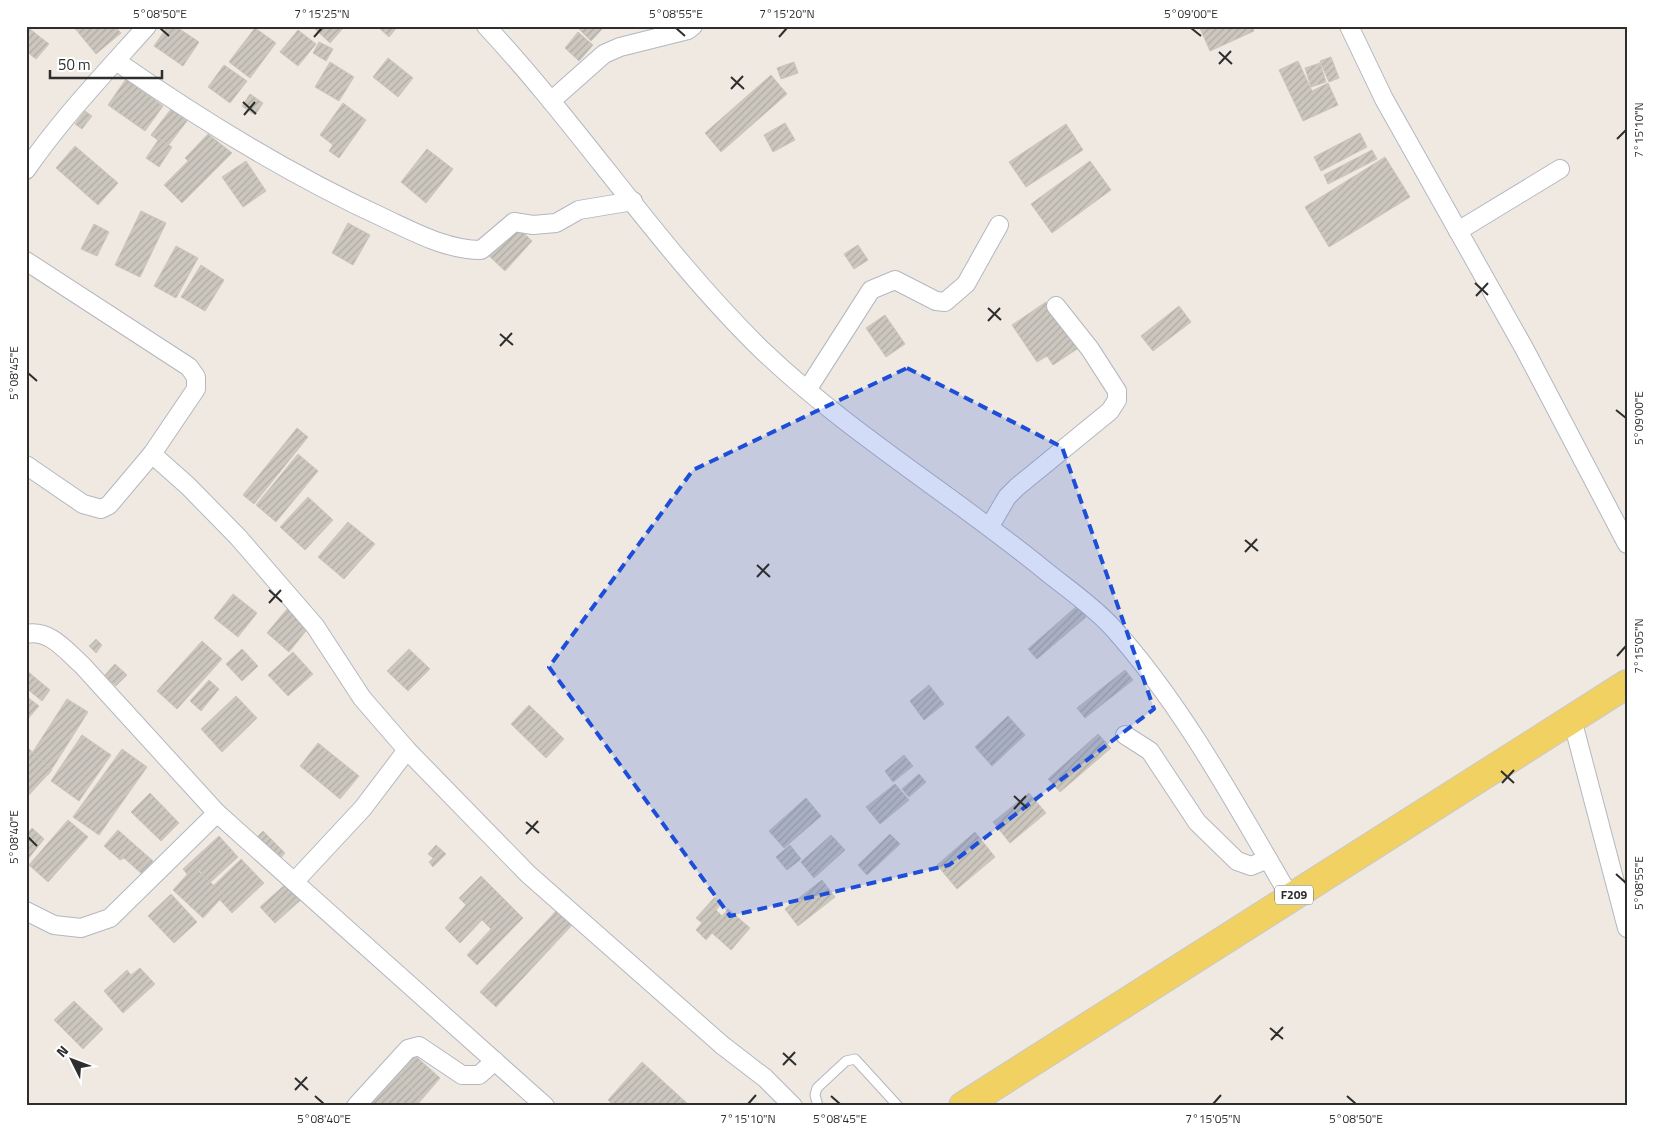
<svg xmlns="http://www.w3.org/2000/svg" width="1653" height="1132" font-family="'Titillium Web',sans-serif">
  <defs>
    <pattern id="building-hatch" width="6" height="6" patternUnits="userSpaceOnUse" patternTransform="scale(1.25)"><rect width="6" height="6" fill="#cbc7bf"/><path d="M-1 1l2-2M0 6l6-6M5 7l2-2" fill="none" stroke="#afaba4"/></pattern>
  </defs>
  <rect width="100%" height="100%" fill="#efe9e1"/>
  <g fill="url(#building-hatch)" stroke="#cbc5ba">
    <path d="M26,26L49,44L36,59L26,51Z"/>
    <path d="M73,26H115L121,33L96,54Z"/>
    <path d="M168,26H175L199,42L183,66L154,46Z"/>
    <path d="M312,26H345L330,43Z"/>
    <path d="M377,26H398L389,37Z"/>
    <path d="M576,26H605L591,41Z"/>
    <path d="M1199,26H1252L1254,31L1210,51Z"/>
    <path d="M255,28L276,43L250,78L229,62Z"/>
    <path d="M298,30L316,44L298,66L280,52Z"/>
    <path d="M578,32L593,45L579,61L565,48Z"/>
    <path d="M319,42L333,49L326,61L313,53Z"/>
    <path d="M1331,57L1339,78L1329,82L1320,61Z"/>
    <path d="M388,58L413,78L398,97L373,77Z"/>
    <path d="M1298,61L1312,91L1328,83L1338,105L1303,121L1279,70Z"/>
    <path d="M330,62L354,77L339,101L315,87Z"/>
    <path d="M794,62L798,73L781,79L777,68Z"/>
    <path d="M1320,63L1326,82L1311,87L1305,68Z"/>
    <path d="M224,65L247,81L230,103L208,87Z"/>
    <path d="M771,75L787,94L721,152L705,133Z"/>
    <path d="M126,79L163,106L145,131L108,105Z"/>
    <path d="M250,94L263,103L255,115L242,106Z"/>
    <path d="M343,103L366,120L339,158L329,151L333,145L320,135Z"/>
    <path d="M171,109L187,121L167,147L151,135Z"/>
    <path d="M85,111L92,116L82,129L75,124Z"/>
    <path d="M785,123L795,140L773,152L764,135Z"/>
    <path d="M1066,124L1083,150L1026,187L1009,162Z"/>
    <path d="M1360,133L1367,147L1321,171L1314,157Z"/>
    <path d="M208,134L232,153L182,203L164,185L188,161L185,158Z"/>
    <path d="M159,139L172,147L159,167L146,158Z"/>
    <path d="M75,146L118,183L98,205L56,168Z"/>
    <path d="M427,149L453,169L426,203L401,182Z"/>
    <path d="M1372,150L1377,159L1328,184L1324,175Z"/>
    <path d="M1385,157L1410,197L1329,247L1305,207Z"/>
    <path d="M246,161L266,191L243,207L222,177Z"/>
    <path d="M1090,161L1111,190L1052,233L1031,204Z"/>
    <path d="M141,211L166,223L140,277L115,265Z"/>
    <path d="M348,223L370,235L353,265L332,253Z"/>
    <path d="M94,224L109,232L97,256L81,249Z"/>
    <path d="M514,224L532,241L505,271L487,254Z"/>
    <path d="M858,245L868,260L854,269L844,254Z"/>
    <path d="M176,246L198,258L176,298L154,286Z"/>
    <path d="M201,265L224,280L205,311L181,297Z"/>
    <path d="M1046,302L1077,349L1053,365L1047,356L1037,362L1012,325Z"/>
    <path d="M1179,306L1191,322L1153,351L1141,336Z"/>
    <path d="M885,315L905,344L886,357L866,328Z"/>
    <path d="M297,428L308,437L254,504L243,495Z"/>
    <path d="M298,454L318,471L276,522L256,505Z"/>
    <path d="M308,497L333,520L305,550L280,527Z"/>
    <path d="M348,522L375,544L344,579L318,557Z"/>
    <path d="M233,594L257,613L238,637L214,618Z"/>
    <path d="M1077,606L1086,617L1037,659L1028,649Z"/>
    <path d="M287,609L309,627L289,652L267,633Z"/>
    <path d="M96,639L102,645L96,653L89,646Z"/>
    <path d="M202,641L222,659L177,709L157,691Z"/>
    <path d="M242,649L258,666L242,681L226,664Z"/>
    <path d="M409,649L430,669L408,691L387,671Z"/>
    <path d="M293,652L313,674L288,696L268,675Z"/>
    <path d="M115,664L127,675L116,686L104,676Z"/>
    <path d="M26,670L50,690L42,701L26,688Z"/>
    <path d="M1125,670L1133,680L1085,718L1077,708Z"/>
    <path d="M209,680L219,689L201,711L190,701Z"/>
    <path d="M929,685L944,704L924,720L910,701Z"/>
    <path d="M26,696L39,706L26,721Z"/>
    <path d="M236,696L257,718L222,752L201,729Z"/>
    <path d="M67,699L88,712L48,775L27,761Z"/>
    <path d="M529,705L564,739L546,758L511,724Z"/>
    <path d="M1008,716L1025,735L992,766L975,747Z"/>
    <path d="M1098,734L1111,748L1060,792L1048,779Z"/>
    <path d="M82,735L111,755L79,801L51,781Z"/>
    <path d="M318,743L359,776L340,799L300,766Z"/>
    <path d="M28,748L52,770L26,798V750Z"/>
    <path d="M122,749L147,767L99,835L73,817Z"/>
    <path d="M904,755L913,766L893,782L885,771Z"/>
    <path d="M919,774L926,782L909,797L902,789Z"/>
    <path d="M895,784L909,800L880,824L866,807Z"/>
    <path d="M150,793L179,823L161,841L131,812Z"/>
    <path d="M1029,793L1046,813L1010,843L993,822Z"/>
    <path d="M806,798L821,816L784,848L769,831Z"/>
    <path d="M68,820L88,837L48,882L29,865Z"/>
    <path d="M32,828L44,839L28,859L26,835Z"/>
    <path d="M118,830L153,861L142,874L124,858L120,860L104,846Z"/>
    <path d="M263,831L285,853L278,861L255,839Z"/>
    <path d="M975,832L995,857L957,889L937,865Z"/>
    <path d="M890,834L900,844L867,875L858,865Z"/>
    <path d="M831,835L845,850L814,878L801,862Z"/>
    <path d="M219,836L238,857L202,890L193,880L202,873L199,870L190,878L183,869Z"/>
    <path d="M436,845L446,854L433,867L429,862L433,858L428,854Z"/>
    <path d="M790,845L801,859L787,870L776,857Z"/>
    <path d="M241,859L264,883L232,913L210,889Z"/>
    <path d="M194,867L224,895L203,918L173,890Z"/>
    <path d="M481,876L523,918L477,965L467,955L491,929L482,920L460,943L445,928L466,905L459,898Z"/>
    <path d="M822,880L835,897L798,926L785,909Z"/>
    <path d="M288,882L303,898L275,923L260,907Z"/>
    <path d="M171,894L197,922L174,943L148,916Z"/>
    <path d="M715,897L722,903L716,910L722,916L728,909L750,928L731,950L712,933L706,940L696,930L702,923L696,918Z"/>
    <path d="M558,909L573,924L496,1007L480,992Z"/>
    <path d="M140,968L155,984L123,1013L104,991L127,970L131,975Z"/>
    <path d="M74,1001L103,1029L83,1049L54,1020Z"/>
    <path d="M412,1053L440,1078L423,1098L395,1073Z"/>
    <path d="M642,1062L690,1106H614L608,1100Z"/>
    <path d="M395,1073L423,1098L416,1106H368Z"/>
  </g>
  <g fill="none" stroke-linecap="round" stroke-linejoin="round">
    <defs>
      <path id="service" d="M818,1106L815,1095L817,1088L846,1061L855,1059L898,1106"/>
      <g id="minor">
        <path d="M486,26C583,130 661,252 763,351C849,433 951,494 1043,569C1065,587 1092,605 1112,627C1184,707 1236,805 1290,897"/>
        <path d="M1349,26L1384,99L1524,348L1627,544"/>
        <path d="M116,61C201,120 290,175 384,218C414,232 447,250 481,250L514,222L533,225L556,223L579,210L633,201"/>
        <path d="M551,101L604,54L620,47L688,30L693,26"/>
        <path d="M26,170C61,119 105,73 147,26"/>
        <path d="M1458,231L1560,169"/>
        <path d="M26,261L189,367L196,377V389L152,454L109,505L101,509L83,504L26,465"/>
        <path d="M807,390L871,290L895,280L936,301L945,302L966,284L999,225"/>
        <path d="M152,454L188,486L238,537L315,626L362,698L407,750L528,874L722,1045L765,1078L793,1106"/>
        <path d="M990,526L1007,497L1017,487L1110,411L1117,400V391L1090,349L1056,306"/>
        <path d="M26,634C50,629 66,651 82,665L217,813L545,1106"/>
        <path d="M1572,719L1627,928"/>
        <path d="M1125,735L1150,751L1197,822L1237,861L1251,866L1268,859"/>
        <path d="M295,881L363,808L407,750"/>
        <path d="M26,911L54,925L81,928L110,918L217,813"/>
        <path d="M356,1106L408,1049L419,1046L462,1075H479L495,1061"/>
      </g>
      <path id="primary" d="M963,1106L1627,684"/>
    </defs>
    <use href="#service" stroke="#b4b7c1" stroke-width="11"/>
    <use href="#minor" stroke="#b4b7c1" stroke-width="20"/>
    <use href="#primary" stroke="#c9c9c9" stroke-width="30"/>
    <use href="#service" stroke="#fff" stroke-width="9"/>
    <use href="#minor" stroke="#fff" stroke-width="18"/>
    <use href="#primary" stroke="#f2d163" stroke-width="28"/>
  </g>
  <path fill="#1d4ed8" fill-opacity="0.2" stroke="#1d4ed8" stroke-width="4" stroke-dasharray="10 6" stroke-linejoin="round" d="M907,368L1062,447L1154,709L949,865L730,916L549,667L693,470Z"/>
  <path fill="none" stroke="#2e2e2e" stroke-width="2" d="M160,28L169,36M676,28L685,36M1191,28L1201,36M314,37L322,28M779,37L787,28M1219,52L1232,64M1219,64L1231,51M731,77L744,89M731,89L743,76M243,102L256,114M244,115L255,102M1617,139L1626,130M1475,283L1488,295M1476,296L1488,283M988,308L1001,320M988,321L1000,308M500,334L513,345M500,346L512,333M28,373L37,381M1616,410L1626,418M1245,540L1258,551M1245,552L1257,539M757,565L770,577M757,577L769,564M269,590L282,602M269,603L281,590M1617,656L1626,646M1501,771L1514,783M1502,783L1514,770M1014,796L1027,808M1014,809L1026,796M526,822L539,833M526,834L538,821M28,837L37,846M1616,874L1626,883M1270,1028L1283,1039M1271,1040L1283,1027M783,1053L796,1065M783,1065L795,1052M295,1078L308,1090M295,1090L307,1077M315,1096L324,1104M831,1096L840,1104M1347,1096L1356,1104M748,1104L756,1095M1213,1104L1221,1095"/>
  <g text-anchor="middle" stroke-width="4" stroke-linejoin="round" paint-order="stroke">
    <rect fill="#fff" stroke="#6d6d6d" stroke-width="1" x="1275" y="885.5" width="38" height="19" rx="4"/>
    <g font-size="12" font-weight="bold" fill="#2e2e2e">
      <text x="1294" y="899">F209</text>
    </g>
  </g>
  <rect width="1653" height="1132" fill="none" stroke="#ffffff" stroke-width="55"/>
  <g transform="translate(72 1060) rotate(312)" stroke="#ffffff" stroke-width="4" paint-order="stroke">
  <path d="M0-4L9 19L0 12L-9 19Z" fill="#2e2e2e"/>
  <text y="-8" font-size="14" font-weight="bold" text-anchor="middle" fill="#2e2e2e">N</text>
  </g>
  <path d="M50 70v8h112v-8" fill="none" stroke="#2e2e2e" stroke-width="2.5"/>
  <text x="58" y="70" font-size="15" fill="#2e2e2e" stroke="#ffffff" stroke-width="4" paint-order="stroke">50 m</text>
  <rect x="28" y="28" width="1598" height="1076" fill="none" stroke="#2e2e2e" stroke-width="2"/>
  <g font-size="12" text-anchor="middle" fill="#2e2e2e">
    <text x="160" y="18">5°08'50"E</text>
    <text x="322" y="18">7°15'25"N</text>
    <text x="676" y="18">5°08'55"E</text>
    <text x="787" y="18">7°15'20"N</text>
    <text x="1191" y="18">5°09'00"E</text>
    <text transform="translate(1639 130) rotate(-90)" y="4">7°15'10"N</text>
    <text transform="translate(14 373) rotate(-90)" y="4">5°08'45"E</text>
    <text transform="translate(1639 418) rotate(-90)" y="4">5°09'00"E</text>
    <text transform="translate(1639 646) rotate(-90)" y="4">7°15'05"N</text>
    <text transform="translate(14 837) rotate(-90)" y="4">5°08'40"E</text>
    <text transform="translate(1639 883) rotate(-90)" y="4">5°08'55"E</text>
    <text x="324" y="1123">5°08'40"E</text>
    <text x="748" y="1123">7°15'10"N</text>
    <text x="840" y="1123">5°08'45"E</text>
    <text x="1213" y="1123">7°15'05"N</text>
    <text x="1356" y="1123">5°08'50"E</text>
  </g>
</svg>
